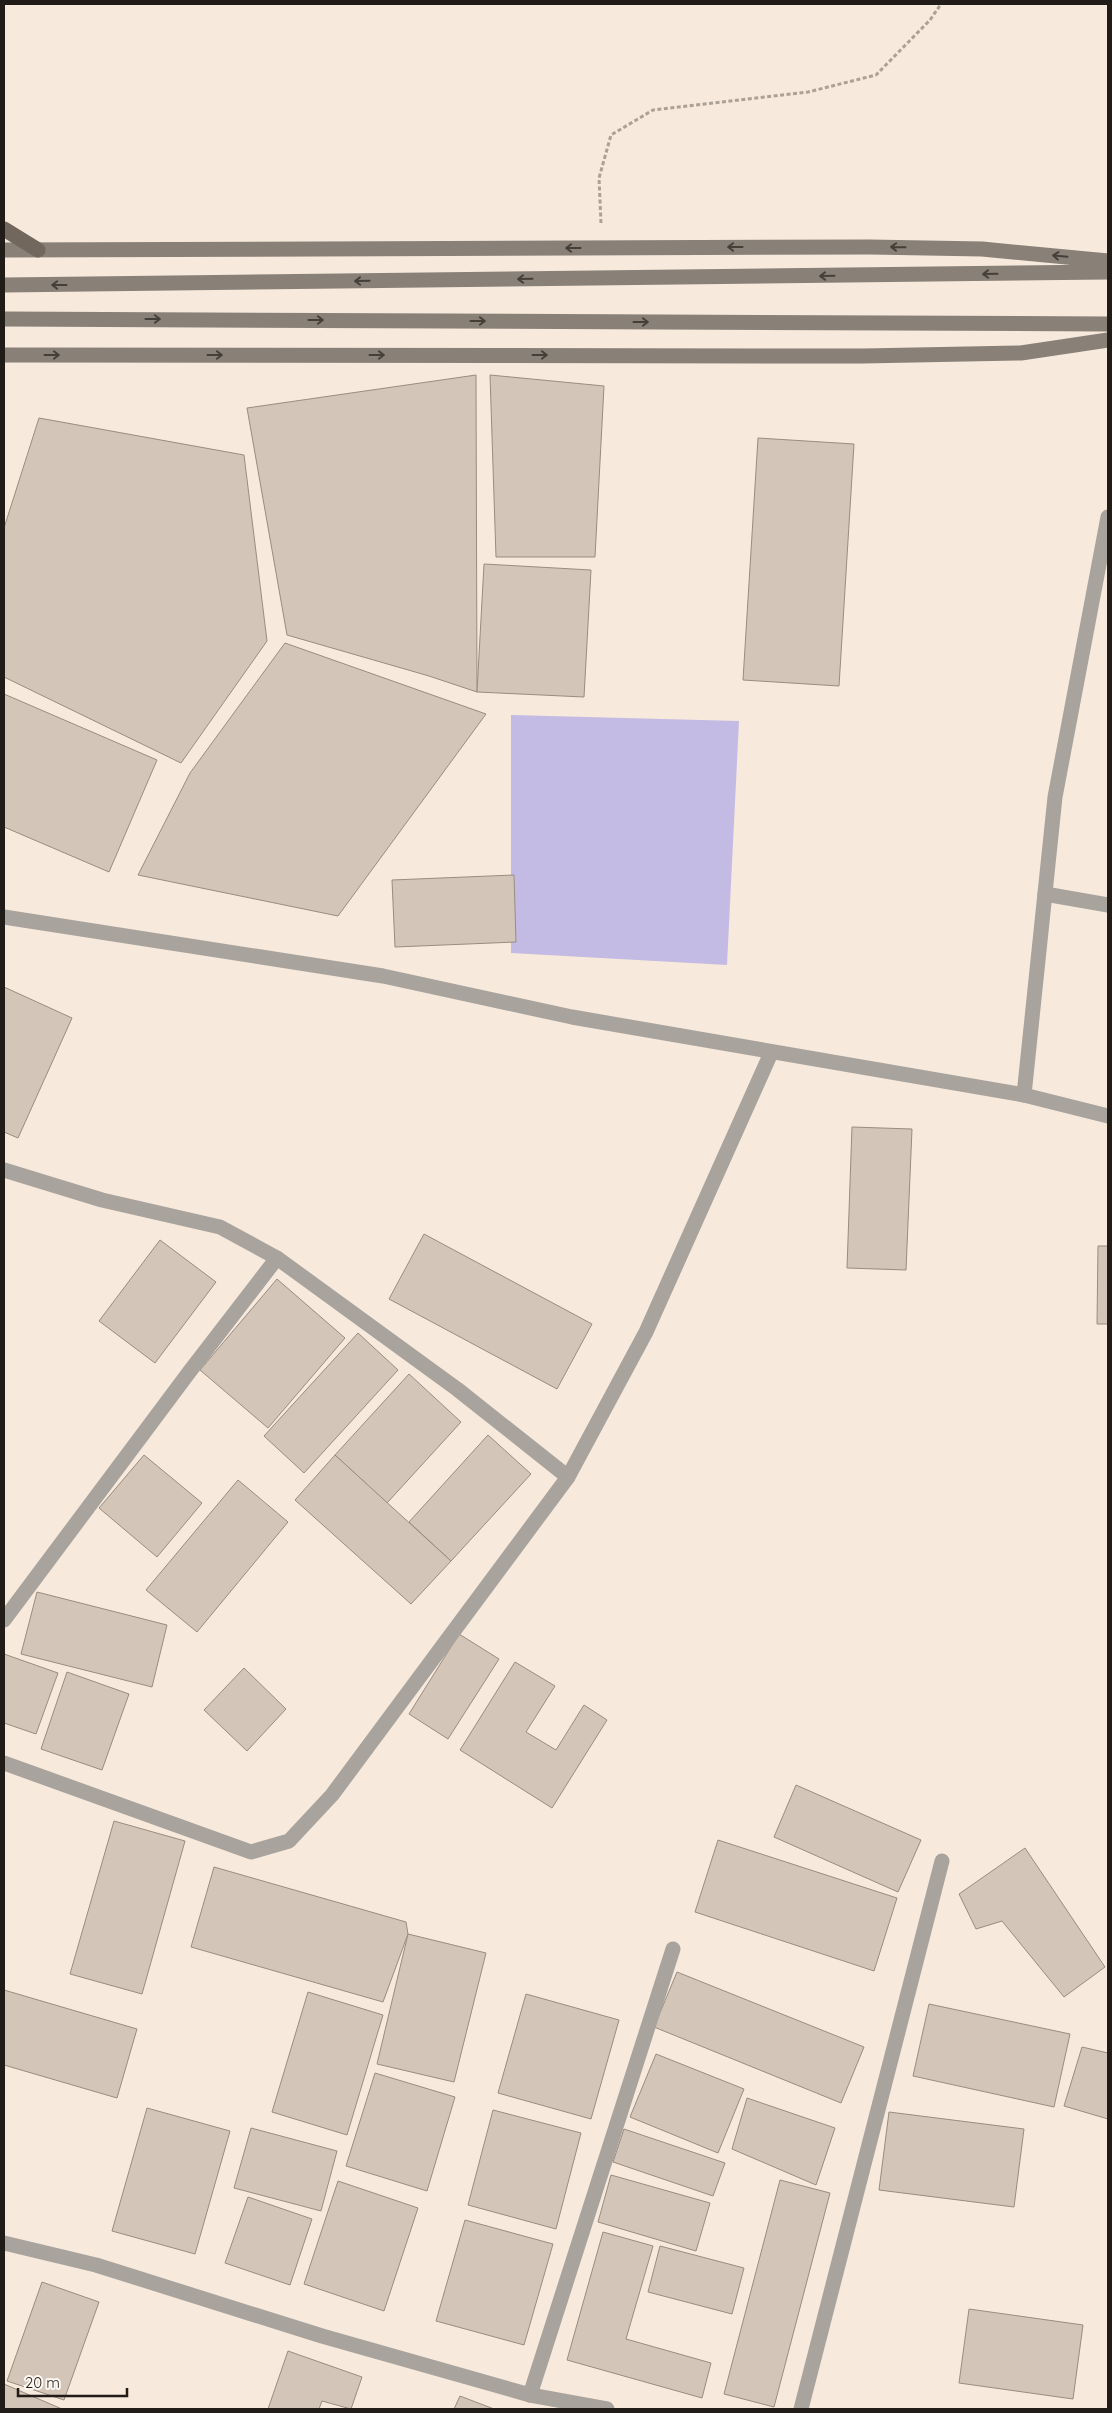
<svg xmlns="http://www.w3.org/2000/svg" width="1112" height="2413" font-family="Quicksand,sans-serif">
  <rect width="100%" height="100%" fill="#f7e9dc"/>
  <path fill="#c4bbe4" d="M511,715L739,721L727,965L511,953Z"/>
  <g fill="#d3c5b8" stroke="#998c80">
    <path d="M476,375L477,692L429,676L287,635L247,408Z"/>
    <path d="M490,375L604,386L595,557H496Z"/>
    <path d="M39,418L244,455L267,641L181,763L4,677V528Z"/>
    <path d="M758,438L854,444L839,686L743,680Z"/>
    <path d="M484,564L591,570L584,697L477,692Z"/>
    <path d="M285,643L486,714L338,916L138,875L190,773Z"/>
    <path d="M4,694L157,760L109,872L4,827Z"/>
    <path d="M514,875L516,942L395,947L392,880Z"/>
    <path d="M4,987L72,1018L18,1138L4,1132Z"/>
    <path d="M852,1127L912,1129L906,1270L847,1268Z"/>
    <path d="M424,1234L592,1324L557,1389L389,1299Z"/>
    <path d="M160,1240L216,1282L155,1363L99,1321Z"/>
    <path d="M1098,1246H1108V1324H1097Z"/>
    <path d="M277,1279L345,1338L268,1428L200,1370Z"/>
    <path d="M358,1333L398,1370L304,1473L264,1436Z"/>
    <path d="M409,1374L461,1422L387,1503L335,1455Z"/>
    <path d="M488,1435L531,1474L451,1561L409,1522Z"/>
    <path d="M144,1455L202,1503L157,1557L99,1508Z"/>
    <path d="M335,1455L451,1561L411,1604L295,1500Z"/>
    <path d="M238,1480L288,1522L197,1632L146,1590Z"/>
    <path d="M37,1592L167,1625L152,1687L21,1654Z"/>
    <path d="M459,1634L499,1659L448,1739L409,1714Z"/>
    <path d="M4,1654L58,1673L36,1734L4,1723Z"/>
    <path d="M515,1662L555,1686L526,1732L556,1750L584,1705L607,1720L552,1808L460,1750Z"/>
    <path d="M244,1668L286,1709L247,1751L204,1710Z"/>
    <path d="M67,1672L129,1694L102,1770L41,1749Z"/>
    <path d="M796,1785L921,1840L898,1892L774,1837Z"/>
    <path d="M114,1821L185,1841L142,1994L70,1974Z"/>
    <path d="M718,1840L897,1898L874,1971L695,1912Z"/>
    <path d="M1025,1848L1105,1967L1064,1997L1002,1921L976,1929L959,1894Z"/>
    <path d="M214,1867L406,1922L408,1934L383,2002L191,1947Z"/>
    <path d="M408,1934L486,1953L454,2082L377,2064Z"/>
    <path d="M677,1972L864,2047L841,2103L654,2027Z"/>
    <path d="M4,1990L137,2029L117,2098L4,2065Z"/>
    <path d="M308,1992L383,2015L347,2135L272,2112Z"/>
    <path d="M526,1994L619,2020L591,2119L498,2093Z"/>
    <path d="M929,2004L1070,2034L1054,2107L913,2076Z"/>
    <path d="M1082,2047L1108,2053V2119L1064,2106Z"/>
    <path d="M656,2054L744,2089L718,2153L630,2117Z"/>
    <path d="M375,2073L455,2097L427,2191L346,2166Z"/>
    <path d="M747,2098L835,2128L816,2185L732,2149Z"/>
    <path d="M147,2108L230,2131L195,2254L112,2231Z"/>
    <path d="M493,2110L581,2133L556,2229L468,2205Z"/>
    <path d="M889,2112L1024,2129L1014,2207L879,2190Z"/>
    <path d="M251,2128L337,2151L321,2211L234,2188Z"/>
    <path d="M624,2129L725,2163L713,2196L613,2162Z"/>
    <path d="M611,2175L710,2203L696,2251L598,2222Z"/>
    <path d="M780,2180L830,2193L774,2407L724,2394Z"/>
    <path d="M338,2181L418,2208L384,2311L304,2284Z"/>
    <path d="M248,2197L312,2219L290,2285L225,2263Z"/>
    <path d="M465,2220L553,2244L524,2345L436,2321Z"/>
    <path d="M603,2232L653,2246L626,2339L711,2363L702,2398L567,2360Z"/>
    <path d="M660,2246L744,2268L732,2314L648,2292Z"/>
    <path d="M42,2282L99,2302L64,2400L7,2381Z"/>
    <path d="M969,2309L1083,2325L1073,2399L959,2383Z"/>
    <path d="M288,2351L362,2377L351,2409L322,2401L319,2409H268Z"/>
    <path d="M4,2384L62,2409H4Z"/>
    <path d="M460,2396L494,2409H454Z"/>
  </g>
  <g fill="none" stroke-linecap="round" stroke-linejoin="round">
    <path stroke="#aca197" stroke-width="3" stroke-dasharray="4 2.5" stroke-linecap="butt" d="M601,223L599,178L611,135L653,110L808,92L876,75L930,20L941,4"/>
    <g stroke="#a9a39d" stroke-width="15">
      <path d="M1045,894L1108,905"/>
      <path d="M4,917L383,976L572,1017L1024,1095L1108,1116"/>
      <path d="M1024,1095L1055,797L1108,517"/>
      <path d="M4,1170L102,1200L220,1227L277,1258L457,1389L568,1477"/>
      <path d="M4,1620L190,1371L277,1258"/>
      <path d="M4,1763L251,1852L289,1841L332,1795L568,1477L646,1332L771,1053"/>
      <path d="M4,2243L96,2265L322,2336L530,2395L607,2409"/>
      <path d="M530,2395L673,1949"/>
      <path d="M801,2409L942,1861"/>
    </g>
    <g stroke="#898078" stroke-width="15">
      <path d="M4,250L870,247L982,249L1108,261"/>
      <path d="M4,285L1108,272"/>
      <path d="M4,319L1108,324"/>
      <path d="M4,355L863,356L1021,353L1108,340"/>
    </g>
    <path stroke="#71675d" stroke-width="15" d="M4,229L38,250"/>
  </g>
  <defs><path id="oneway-shaft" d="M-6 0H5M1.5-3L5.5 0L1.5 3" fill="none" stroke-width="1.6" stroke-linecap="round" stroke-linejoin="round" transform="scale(1.25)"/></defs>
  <g stroke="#453f39">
    <use href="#oneway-shaft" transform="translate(735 247) rotate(180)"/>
    <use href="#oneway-shaft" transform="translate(898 247) rotate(-179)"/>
    <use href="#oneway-shaft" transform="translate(573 248) rotate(180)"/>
    <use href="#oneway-shaft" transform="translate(1060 256) rotate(-175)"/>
    <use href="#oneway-shaft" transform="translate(990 274) rotate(179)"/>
    <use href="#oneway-shaft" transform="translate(827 276) rotate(179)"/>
    <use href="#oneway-shaft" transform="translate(525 279) rotate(179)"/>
    <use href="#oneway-shaft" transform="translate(362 281) rotate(179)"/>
    <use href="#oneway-shaft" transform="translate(59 285) rotate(180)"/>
    <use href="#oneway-shaft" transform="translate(153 319)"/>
    <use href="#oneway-shaft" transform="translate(316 320)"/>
    <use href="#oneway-shaft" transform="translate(478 321)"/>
    <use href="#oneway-shaft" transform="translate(641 322)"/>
    <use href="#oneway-shaft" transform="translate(52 355)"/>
    <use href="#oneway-shaft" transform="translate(215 355)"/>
    <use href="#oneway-shaft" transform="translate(377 355)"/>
    <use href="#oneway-shaft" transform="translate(540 355)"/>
  </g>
  <rect width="1112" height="2413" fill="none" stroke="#211c17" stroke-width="10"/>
  <path d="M18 2388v8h109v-8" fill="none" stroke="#211c17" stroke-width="2.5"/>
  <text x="25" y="2388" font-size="15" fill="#211c17" stroke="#fef8f2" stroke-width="4" paint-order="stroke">20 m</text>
</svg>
